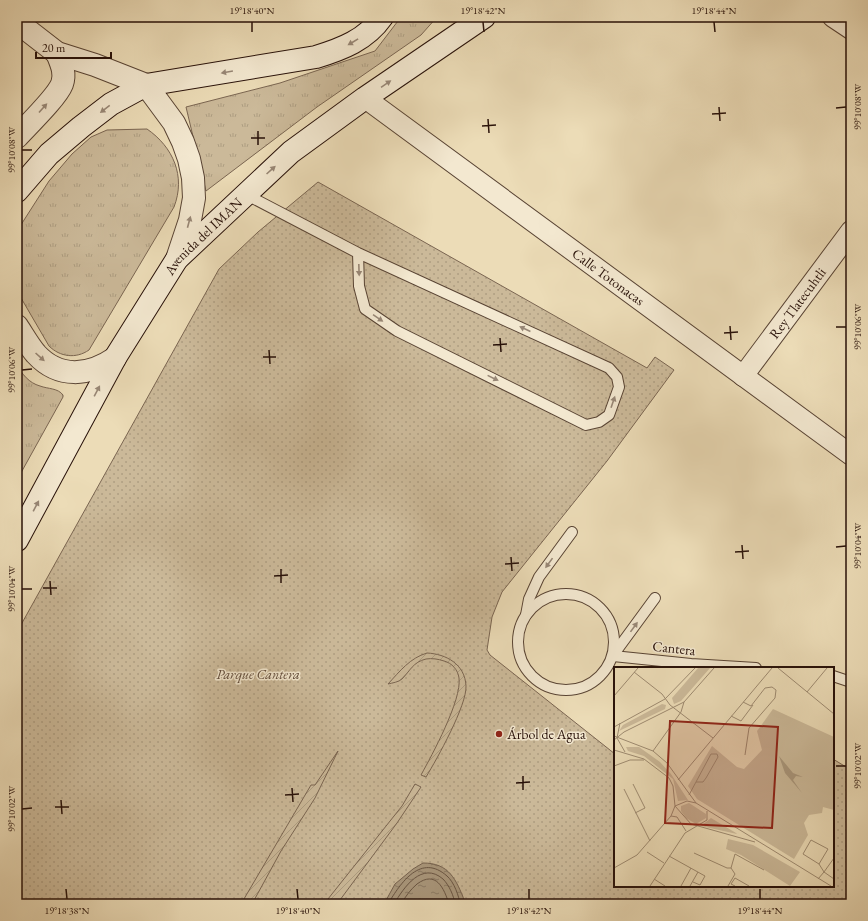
<svg xmlns="http://www.w3.org/2000/svg" width="868" height="921" font-family="'EB Garamond',serif">
  <defs>
    <pattern id="grass-tufts" width="24" height="20" patternUnits="userSpaceOnUse"><rect width="24" height="20" fill="#cbb999"/><path d="M3 7l-1-3M5 7V3M7 7l1-3M15 17l-1-3M17 17v-4M19 17l1-3" fill="none" stroke="#ae9e82"/></pattern>
    <pattern id="park-dots" width="8" height="8" patternUnits="userSpaceOnUse"><rect width="8" height="8" fill="#cbb999"/><path d="M2 2h.1M6 6h.1" fill="none" stroke="#ae9e82" stroke-width="1.8" stroke-linecap="round"/></pattern>
    <pattern id="garden-furrows" width="10" height="10" patternUnits="userSpaceOnUse"><rect width="10" height="10" fill="#cbb999"/><path d="M-1 1l2-2M0 10L10 0M9 11l2-2" fill="none" stroke="#ae9e82"/></pattern>
    <pattern id="water-ripples" width="26" height="14" patternUnits="userSpaceOnUse"><rect width="26" height="14" fill="#a9977c"/><path d="M2 4q2-2 4 0t4 0M15 11q2-2 4 0t4 0" fill="none" stroke="#8a7a64"/></pattern>
  </defs>
  <rect width="100%" height="100%" fill="#ecdcb7"/>
  <filter id="stains"><feTurbulence type="fractalNoise" baseFrequency=".005" numOctaves="4"/><feColorMatrix values="0 0 0 0 .2 0 0 0 0 .09 0 0 0 0 .02 0 0 0 .5 -.17"/></filter>
  <radialGradient id="worn" r=".72"><stop offset=".6" stop-color="#630" stop-opacity="0"/><stop offset="1" stop-color="#630" stop-opacity=".3"/></radialGradient>
  <g fill="url(#grass-tufts)" stroke="#7a6551">
    <path d="M401,17H437L421,35L317,107L206,191L186,107L280,83L375,51Z"/>
    <path d="M147,129C173,147 186,176 174,207L89,350C76,359 60,357 49,346L17,291V231L49,181L72,154L91,137L107,130Z"/>
    <path d="M17,365C22,374 29,383 40,386C48,389 58,388 63,395V397L17,480Z"/>
  </g>
  <path fill="url(#park-dots)" stroke="#7a6551" d="M318,182L647,368L655,357L674,370L607,461L502,592L492,617L487,650L490,655L615,754V886H833V759L851,770V904H17V632L219,269L258,232Z"/>
  <g fill="url(#garden-furrows)" stroke="#7a6551">
    <path d="M427,653C446,654 465,664 466,686C467,705 437,759 426,777L421,775C432,755 462,700 459,678C458,670 452,663 444,661C438,659 432,658 426,659C413,662 410,671 402,679C399,682 392,683 388,684C400,671 410,658 427,653Z"/>
    <path d="M338,751L315,798L281,851L252,904H241L311,785H315Z"/>
    <path d="M415,784L421,787L397,823L337,904H324L402,806Z"/>
  </g>
  <path fill="url(#water-ripples)" stroke="#75614e" d="M423,863C449,863 456,879 465,902L464,904H384L395,884L413,869Z"/>
  <g fill="none" stroke-linecap="round" stroke-linejoin="round">
    <g stroke="#685442" stroke-width="1">
      <path d="M388,904C401,882 421,853 447,876C454,882 459,896 460,904"/>
      <path d="M394,904C404,887 422,861 443,879C449,885 454,896 455,904"/>
      <path d="M401,904C406,896 410,890 417,884C436,870 444,888 449,904"/>
    </g>
    <defs>
      <g id="service">
        <path d="M245,194L358,253L609,368L617,377L619,387L609,415L599,422L586,425L397,331L365,309L359,286L358,253"/>
        <circle cx="566" cy="642" r="48"/>
        <path d="M526,615L529,599L539,577L572,532"/>
        <path d="M614,654L655,598"/>
        <path d="M613,656L691,664L756,668"/>
        <path d="M833,676L851,682"/>
      </g>
      <g id="minor">
        <path d="M833,17L851,29"/>
        <path id="s1" d="M365,98L851,455"/>
        <path id="s2" d="M743,376L851,231"/>
      </g>
      <g id="tertiary">
        <path d="M17,22L57,53L95,65L146,85L174,123L183,142L189,159L193,178L194,198L190,220L177,259"/>
        <path d="M17,137C28,125 57,97 62,84C66,73 61,63 57,53"/>
        <path d="M17,326C23,335 29,346 36,354C59,379 89,376 115,358"/>
      </g>
      <g id="secondary">
        <path d="M17,191L49,154L81,127L111,104L146,85L316,57C342,49 366,40 382,17"/>
        <path id="s3" d="M17,540L115,358L177,259L291,152L365,98L484,17"/>
      </g>
    </defs>
    <use href="#service" stroke="#594434" stroke-width="12"/>
    <use href="#minor" stroke="#594434" stroke-width="22"/>
    <use href="#tertiary" stroke="#594434" stroke-width="24"/>
    <use href="#secondary" stroke="#281109" stroke-width="24"/>
    <use href="#service" stroke="#f3e8d0" stroke-width="10"/>
    <use href="#minor" stroke="#f3e8d0" stroke-width="20"/>
    <use href="#tertiary" stroke="#f3e8d0" stroke-width="22"/>
    <use href="#secondary" stroke="#f3e8d0" stroke-width="22"/>
  </g>
  <defs><path id="oneway-solid" d="M-6-.8H1V-3.2L6.5 0L1 3.2V.8H-6Z"/></defs>
  <g fill="#988776">
    <use href="#oneway-solid" transform="translate(353 42) rotate(149)"/>
    <use href="#oneway-solid" transform="translate(227 72) rotate(170)"/>
    <use href="#oneway-solid" transform="translate(386 84) rotate(-34)"/>
    <use href="#oneway-solid" transform="translate(43 108) rotate(-48)"/>
    <use href="#oneway-solid" transform="translate(105 109) rotate(142)"/>
    <use href="#oneway-solid" transform="translate(271 170) rotate(-42)"/>
    <use href="#oneway-solid" transform="translate(189 222) rotate(-75)"/>
    <use href="#oneway-solid" transform="translate(359 270) rotate(88)"/>
    <use href="#oneway-solid" transform="translate(378 318) rotate(34)"/>
    <use href="#oneway-solid" transform="translate(525 329) rotate(-155)"/>
    <use href="#oneway-solid" transform="translate(40 357) rotate(42)"/>
    <use href="#oneway-solid" transform="translate(493 378) rotate(26)"/>
    <use href="#oneway-solid" transform="translate(97 391) rotate(-62)"/>
    <use href="#oneway-solid" transform="translate(613 402) rotate(-71)"/>
    <use href="#oneway-solid" transform="translate(36 506) rotate(-62)"/>
    <use href="#oneway-solid" transform="translate(549 563) rotate(126)"/>
    <use href="#oneway-solid" transform="translate(634 627) rotate(-54)"/>
  </g>
  <path fill="none" stroke="#281109" stroke-width="1.5" d="M252,22V32M483,22L484,32M714,22L715,32M719,107L720,121M836,108L846,107M712,114L726,113M488,119L489,133M482,126L496,125M258,131V145M251,138H265M22,150H32M730,326L731,340M836,327H846M724,333L738,332M500,338L501,352M493,345L507,344M269,350L270,364M263,357H276M22,370L32,369M742,545L743,559M836,547L846,546M735,552L749,551M511,557L512,571M505,564L519,563M281,569V583M274,576L288,575M50,581L51,595M43,588H57M22,589H32M836,766H846M523,776V790M516,783L530,782M292,788L293,802M285,795L299,794M61,800L62,814M55,807H69M22,809L32,808M66,889L67,899M297,889L298,899M529,889V899M760,889V899"/>
  <circle fill="#8f2418" stroke="#f3e8d0" stroke-width="1.5" cx="499" cy="734" r="4"/>
  <g text-anchor="middle" stroke-width="3" stroke-linejoin="round" paint-order="stroke">
    <g font-size="14" fill="#281109" stroke="#f3e8d0">
      <text dy="5" stroke="none"><textPath href="#s3" startOffset="358">Avenida del IMAN</textPath></text>
      <text dy="5" stroke="none"><textPath href="#s1" startOffset="302">Calle Totonacas</textPath></text>
      <text dy="5" stroke="none"><textPath href="#s2" startOffset="91">Rey Tlatecuhtli</textPath></text>
      <text transform="translate(674 648) rotate(6)" y="5">Cantera</text>
    </g>
    <g font-size="14" font-style="italic" fill="#614c3b" stroke="#f3e8d0">
      <text x="258" y="679">Parque Cantera</text>
    </g>
    <g font-size="14" fill="#281109" stroke="#f3e8d0" text-anchor="start">
      <text x="507" y="739">Árbol de Agua</text>
    </g>
  </g>
  <g transform="translate(614 667)">
    <rect width="220" height="220" fill="#ecdcb7"/>
    <path d="M12,80H25L46,95L57,107L74,133L64,134L59,112L30,89L14,84ZM75,136L92,147V151L82,157L72,151L67,144V139ZM97,151L122,166L123,167L87,159Z" fill="#cbb999"/>
    <path d="M84,1H96L67,34L60,37L58,31ZM48,37L52,38L51,42L5,64L9,58ZM159,42L220,70V143L209,140L208,146L195,148L190,156L194,168L180,192L83,132L74,119L98,79L123,100L130,102L148,83L143,64ZM114,172L139,178L186,205L176,219L127,188L112,182Z" fill="#cbb999"/>
    <path d="M179,61L187,62L188,75H179ZM191,66H199V80H191ZM161,150L169,152L188,166L182,178L180,180L156,166V158Z" fill="#cbb999"/>
    <path d="M165,89L179,106L189,110L182,109L179,113L188,126L171,106Z" fill="#a9977c"/>
    <path fill="none" stroke="#9e8b71" stroke-width="1" d="M164,1L220,47M20,5L48,27L56,38L99,71M193,25L213,1M0,29L24,1M129,35L137,39L151,21L158,20L162,23L161,31L135,61L131,88M117,49L127,54L139,38M6,56L3,71L11,85M0,60L51,32L81,1M0,69L39,84L53,96L82,136L217,219M0,73L10,65L70,35L100,1M0,83L30,92L55,111L59,119L61,139L77,157L141,175M39,84L67,45L70,35M0,99L16,93H30M64,113L158,1M19,117L31,141L21,146M10,122L36,174M75,128L97,87H103L104,90L92,111L89,115H82M57,149L63,150L72,164M33,185L50,196M80,186L113,201H117L121,187L150,203M55,189L91,209L86,218L79,215M205,197L189,187L197,173L214,182L205,197L210,205L220,191M0,201L23,188L57,149L61,139L73,134L82,136M40,212L51,219M204,212L210,205L220,212M36,219L71,166L93,153V144M67,219L77,201M76,219L84,205M114,219L121,207L117,201M121,219L117,217L121,211L135,219"/>
    <path fill="#8f2418" fill-opacity="0.15" stroke="#8f2418" stroke-width="2" d="M56,54L164,60L158,161L51,156Z"/>
    <rect width="220" height="220" fill="none" stroke="#281109" stroke-width="2"/>
  </g>
  <rect width="868" height="921" fill="none" stroke="#ecdcb7" stroke-width="44"/>
  <path d="M36 52v6h75v-6" fill="none" stroke="#281109" stroke-width="2"/>
  <text x="42" y="52" font-size="12" fill="#281109" stroke="#f3e8d0" stroke-width="3" paint-order="stroke">20 m</text>
  <rect x="22" y="22" width="824" height="877" fill="none" stroke="#281109" stroke-width="1.5"/>
  <g font-size="10" text-anchor="middle" fill="#281109">
    <text x="252" y="14">19°18'40"N</text>
    <text x="483" y="14">19°18'42"N</text>
    <text x="714" y="14">19°18'44"N</text>
    <text transform="translate(857 107) rotate(-90)" y="4">99°10'08"W</text>
    <text transform="translate(11 150) rotate(-90)" y="4">99°10'08"W</text>
    <text transform="translate(857 327) rotate(-90)" y="4">99°10'06"W</text>
    <text transform="translate(11 370) rotate(-90)" y="4">99°10'06"W</text>
    <text transform="translate(857 546) rotate(-90)" y="4">99°10'04"W</text>
    <text transform="translate(11 589) rotate(-90)" y="4">99°10'04"W</text>
    <text transform="translate(857 766) rotate(-90)" y="4">99°10'02"W</text>
    <text transform="translate(11 809) rotate(-90)" y="4">99°10'02"W</text>
    <text x="67" y="914">19°18'38"N</text>
    <text x="298" y="914">19°18'40"N</text>
    <text x="529" y="914">19°18'42"N</text>
    <text x="760" y="914">19°18'44"N</text>
  </g>
  <rect width="100%" height="100%" filter="url(#stains)"/>
  <rect width="100%" height="100%" fill="url(#worn)"/>
</svg>
